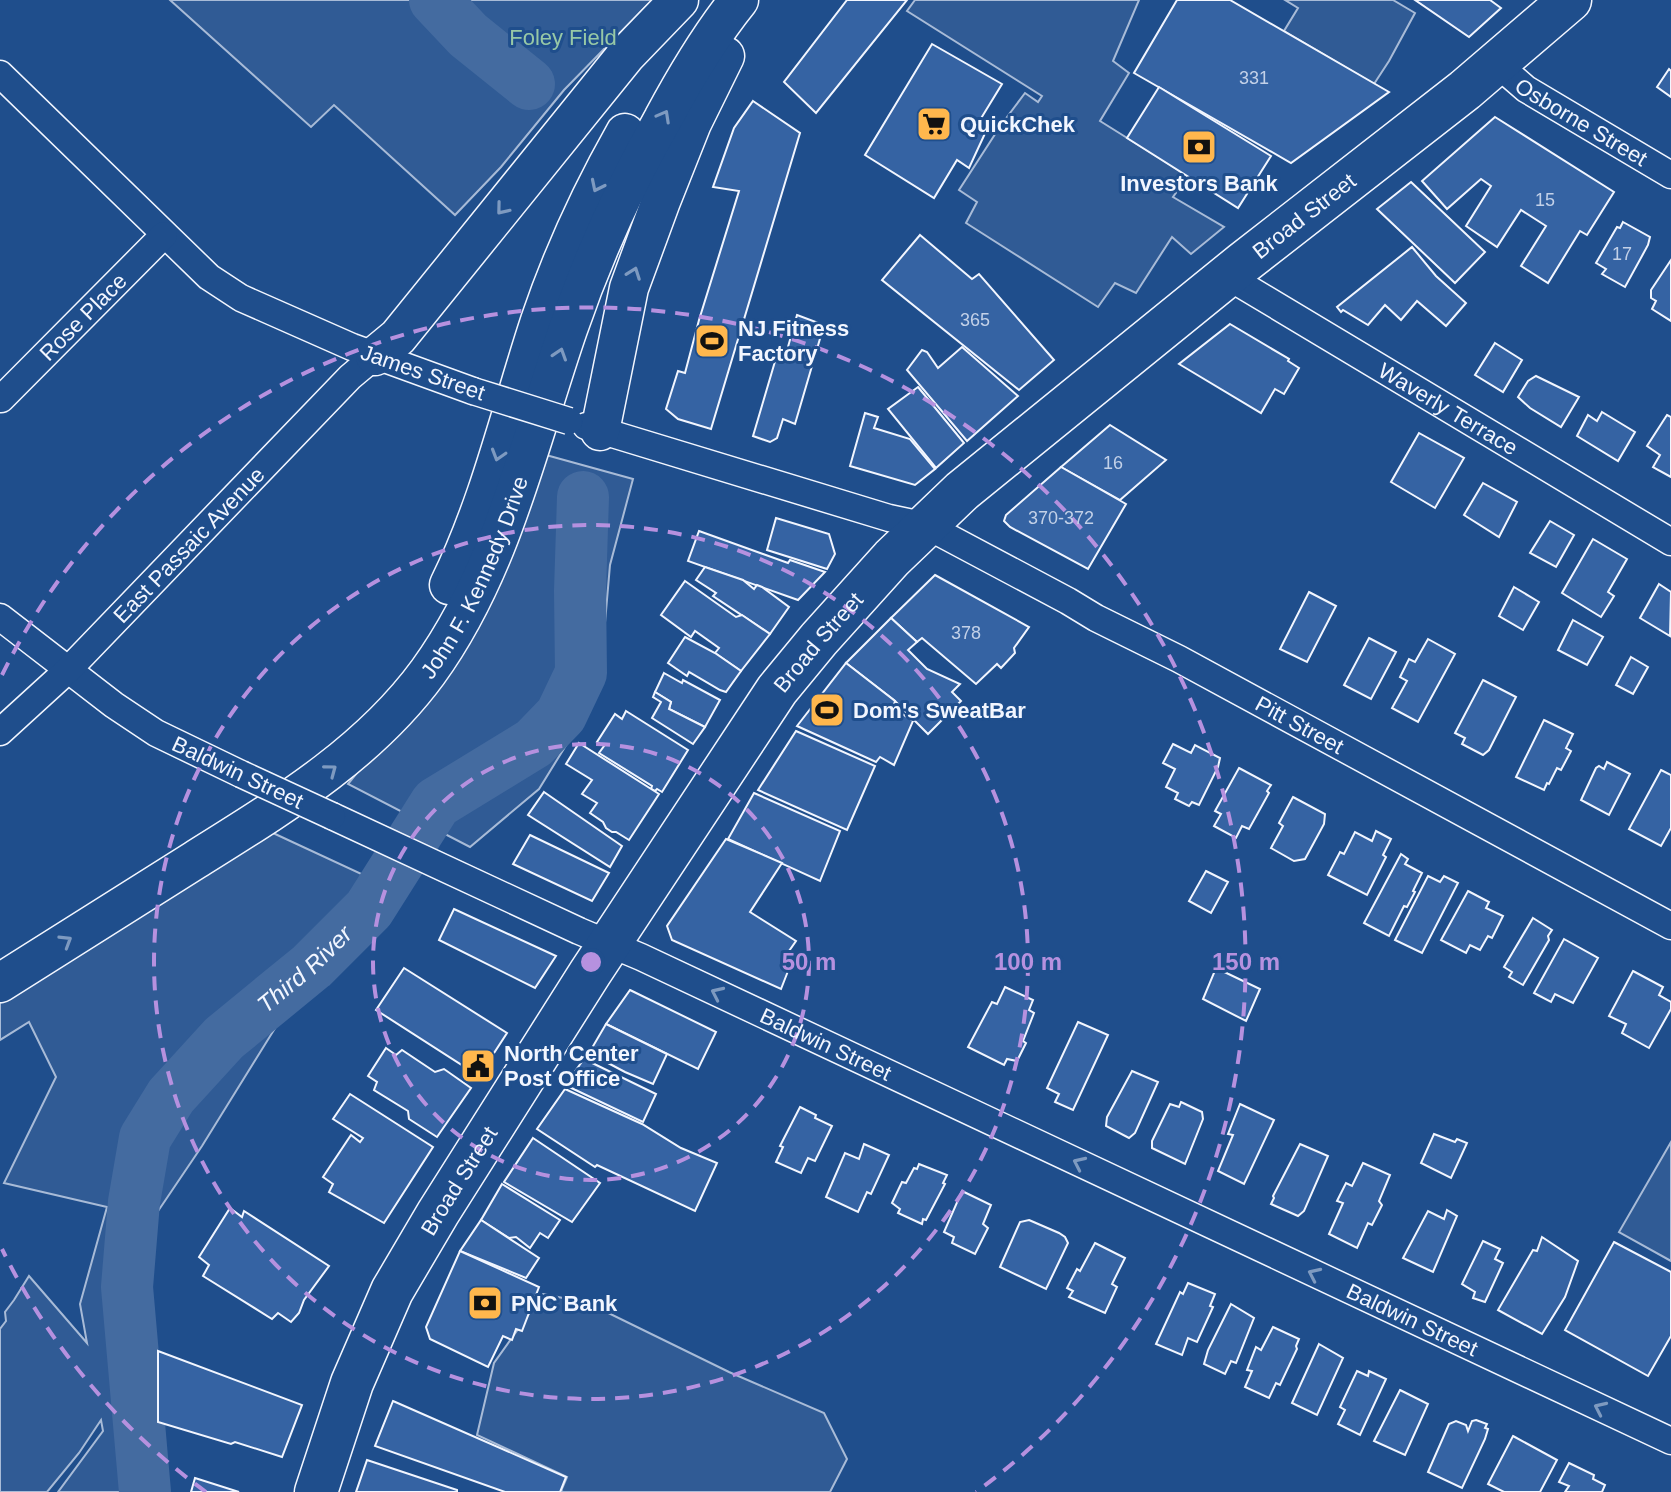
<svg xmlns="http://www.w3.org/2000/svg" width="1671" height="1492" font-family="Arial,sans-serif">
  <rect width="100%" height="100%" fill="#1f4e8c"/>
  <g fill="#305b95" stroke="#a8bbd7" stroke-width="2">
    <path d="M170,0H652L564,90L501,167L455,215L334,105L311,127Z"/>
    <path d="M915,0H1139L1113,61L1129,73L1100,121L1188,176L1173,197L1224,227L1191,254L1172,237L1136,293L1115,283L1098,307L966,223L977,202L959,190L1001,125L1025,93L1038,102L1042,96L907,11Z"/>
    <path d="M1285,0H1393L1415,13L1389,61L1374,84L1284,31L1298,8Z"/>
    <path d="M546,455L633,479L610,565L599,692L539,789L470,847L348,784L463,641Z"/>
    <path d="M273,833L396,890L282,1017L202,1146L150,1223V1436L152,1492H58L103,1431L101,1420L79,1453L47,1492H0V1329L6,1321L5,1312L14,1300L29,1276L87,1343L80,1304L107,1207L4,1183L56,1077L29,1022L0,1040V1003Z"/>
    <path d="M1671,1142V1261L1619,1232Z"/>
    <path d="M543,1294L588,1303L729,1372L824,1413L847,1459L830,1492H563L561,1491L567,1477L477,1435L494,1363Z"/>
  </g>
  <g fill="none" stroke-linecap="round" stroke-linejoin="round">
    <g stroke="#446ba0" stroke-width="52">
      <path d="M435,0L468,35L529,84"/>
      <path id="s1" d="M145,1492L127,1287L134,1202L145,1138L171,1096L224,1038L312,966L369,909L436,803L534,743L561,715L581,673L580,591L583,497"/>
    </g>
  </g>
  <g fill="#3563a3" stroke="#f2f6ff" stroke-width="2">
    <path d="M847,0H907L816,113L784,82Z"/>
    <path d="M1177,0H1230L1389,92L1291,163L1134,73Z"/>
    <path d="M1415,0H1490L1501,8L1469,37Z"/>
    <path d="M932,44L1002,84L980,120L988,127L969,168L957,160L934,198L865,155Z"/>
    <path d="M1669,69L1671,71V97L1657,87Z"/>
    <path d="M1159,87L1271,156L1238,208L1127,138Z"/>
    <path d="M753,101L800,133L711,429L678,419L666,409L678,371L685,373L699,320L739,191L713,187L734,128Z"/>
    <path d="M1495,117L1614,192L1587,235L1580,231L1548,283L1521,266L1546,226L1521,210L1497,247L1466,226L1491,186L1481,179L1447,209L1422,181Z"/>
    <path d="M1411,182L1485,252L1455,283L1377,209Z"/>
    <path d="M1623,222L1650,237L1648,245L1625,287L1602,274L1606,269L1596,263L1617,227L1620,228Z"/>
    <path d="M920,235L972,279L979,274L1054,360L1019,390L882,280Z"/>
    <path d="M1412,247L1436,276L1466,303L1446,326L1417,301L1401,320L1385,305L1368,325L1343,310L1341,312L1337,307Z"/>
    <path d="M1671,260V321L1652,309L1656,301L1651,298V290Z"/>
    <path d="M797,315L824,325L795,424L783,419L777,438L770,442L753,436L776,358L784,361Z"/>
    <path d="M1230,324L1289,359L1288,361L1299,368L1284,394L1275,389L1261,413L1179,364Z"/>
    <path d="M1495,343L1522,360L1503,392L1475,375Z"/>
    <path d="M962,347L1018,396L967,441L907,370L922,350L927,352L938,368Z"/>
    <path d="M1536,376L1579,397L1561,427L1530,408L1518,397L1528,381Z"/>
    <path d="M918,387L964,443L936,468L888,409Z"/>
    <path d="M1602,412L1635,432L1618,461L1577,436L1588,415L1597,421Z"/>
    <path d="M865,413L878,417L874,428L910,439L935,469L915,485L850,466Z"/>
    <path d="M1667,415L1671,417V477L1653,467L1660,455L1647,446Z"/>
    <path d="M1110,425L1166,460L1120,500L1061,467Z"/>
    <path d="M1419,433L1464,458L1435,508L1391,482Z"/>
    <path d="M1061,467L1126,504L1088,569L1010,527L1004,521L1006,515Z"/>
    <path d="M1483,483L1517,502L1499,537L1464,515Z"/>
    <path d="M776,518L829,534L835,554L827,569L767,550Z"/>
    <path d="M1550,521L1574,535L1556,567L1530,553Z"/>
    <path d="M699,531L788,563L790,560L825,572L798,600L688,561Z"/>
    <path d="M1593,539L1627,559L1608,592L1614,596L1601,617L1562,593Z"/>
    <path d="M705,567L743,580L754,589L757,585L762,587L789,607L770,634L713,596L716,593L696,580Z"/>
    <path d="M935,575L1029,627L1014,648L1015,653L1001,668L997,664L976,684L922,638L917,642L891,618Z"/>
    <path d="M685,581L736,617L742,615L770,634L741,671L715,653L719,648L695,631L691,637L661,615Z"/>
    <path d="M1659,584L1671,592L1670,636L1640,618Z"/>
    <path d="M1514,587L1539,602L1523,630L1499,616Z"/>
    <path d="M1309,592L1336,606L1307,662L1280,649Z"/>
    <path d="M891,618L917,642L908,650L927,669L960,684L952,692L961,701L928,734L895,701L846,663Z"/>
    <path d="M1573,620L1603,637L1587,665L1558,650Z"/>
    <path d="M685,637L715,653L741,671L726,692L720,690L689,672L687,676L668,663Z"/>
    <path d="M1369,638L1396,652L1371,699L1344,685Z"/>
    <path d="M1428,639L1455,654L1418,722L1392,708L1407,681L1400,677L1409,659L1415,662Z"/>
    <path d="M1631,657L1648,667L1633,694L1616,685Z"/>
    <path d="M846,663L895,701L893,708L913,721L894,765L880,757L876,762L797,726Z"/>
    <path d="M664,673L682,683L683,680L720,700L705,727L669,709L671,702L655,692Z"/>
    <path d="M1483,680L1516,697L1489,750L1483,755L1462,744L1465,738L1455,733Z"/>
    <path d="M655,692L671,702L669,709L705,727L693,744L652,718L661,702L653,697Z"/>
    <path d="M626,711L688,750L662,792L657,789L655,791L651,789L652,786L599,753L604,746L597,742L615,714L622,719Z"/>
    <path d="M1544,720L1573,734L1566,748L1571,751L1561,770L1557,768L1549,784L1547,783L1544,790L1516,777Z"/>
    <path d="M796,731L875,766L847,830L758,790Z"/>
    <path d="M579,743L659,794L629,840L616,832H612L606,828L603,822L590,813L597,803L582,794L592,780L566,764Z"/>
    <path d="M1173,744L1191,753L1195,745L1220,758L1218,767L1199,805L1192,802L1189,806L1175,799L1178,793L1166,787L1175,769L1163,763Z"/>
    <path d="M1607,762L1630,774L1609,815L1581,800L1596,768L1599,766L1604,769Z"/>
    <path d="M1239,768L1271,785L1267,791L1269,793L1249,829L1242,826L1236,838L1214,826L1221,814L1215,811Z"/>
    <path d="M1661,770L1671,775V828L1661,846L1629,829Z"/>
    <path d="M544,792L622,846L610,867L528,815Z"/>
    <path d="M754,793L840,831L820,881L728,839Z"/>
    <path d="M1293,797L1325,814L1324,824L1305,859L1294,861L1271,848L1283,826L1279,823Z"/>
    <path d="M1376,831L1391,839L1383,855L1386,857L1367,895L1328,875L1340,852L1344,854L1355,832L1372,841Z"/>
    <path d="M530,835L609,873L592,901L513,864Z"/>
    <path d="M726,839L782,863L750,912L796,941L782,961L790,966L781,989L672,940L667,926Z"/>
    <path d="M1401,854L1408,859L1405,864L1422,873L1413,891L1415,892L1407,907L1404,906L1389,936L1364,923Z"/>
    <path d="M1206,871L1228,882L1211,913L1189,901Z"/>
    <path d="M1428,876L1440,882L1444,876L1458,883L1422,953L1395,940Z"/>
    <path d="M1468,891L1489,902L1486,908L1503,916L1492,938L1488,936L1480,950L1470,945L1466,953L1441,940Z"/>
    <path d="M454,909L556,956L535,988L439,940Z"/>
    <path d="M1533,918L1552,930L1548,936L1549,940L1523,985L1509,977L1512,972L1504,967Z"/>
    <path d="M1564,939L1598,958L1573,1003L1555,994L1551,1002L1534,993Z"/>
    <path d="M404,968L507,1033L479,1076L376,1010Z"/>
    <path d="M1216,968L1260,989L1246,1021L1203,999Z"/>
    <path d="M1633,971L1663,987L1659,995L1671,1002V1009L1649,1048L1622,1033L1626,1024L1609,1016Z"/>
    <path d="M1005,987L1033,1000L1029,1010L1034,1013L1023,1041L1026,1043L1017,1061L1007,1059L1004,1065L968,1047L992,1002L997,1004Z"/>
    <path d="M630,990L716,1032L698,1069L606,1024Z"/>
    <path d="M1078,1022L1108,1035L1073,1110L1055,1102L1059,1094L1047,1088Z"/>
    <path d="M606,1024L667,1054L653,1084L625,1072L589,1053Z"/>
    <path d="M386,1048L396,1055L402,1050L435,1072L444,1069L471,1088L437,1137L409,1119L408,1111L374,1090L377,1082L368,1076Z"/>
    <path d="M584,1059L656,1094L643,1122L565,1085Z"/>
    <path d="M1132,1071L1158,1082L1135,1133L1129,1138L1106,1126L1107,1117Z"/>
    <path d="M565,1089L642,1124L681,1148L717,1163L695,1211L597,1165L595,1167L537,1129Z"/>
    <path d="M350,1094L433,1147L384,1223L329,1192L333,1184L323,1177L351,1135L360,1142L363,1138L333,1119Z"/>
    <path d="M1181,1102L1202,1112L1203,1119L1185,1164L1152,1148V1141L1170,1104L1179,1107Z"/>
    <path d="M1240,1104L1274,1120L1244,1184L1218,1171L1233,1135L1228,1134Z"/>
    <path d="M800,1107L816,1115L815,1118L832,1126L815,1161L808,1158L801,1173L776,1162L783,1147L780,1146Z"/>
    <path d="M1434,1134L1455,1142L1457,1139L1467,1143L1451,1178L1421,1163Z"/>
    <path d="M533,1138L600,1183L572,1222L504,1182Z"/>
    <path d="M864,1144L889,1155L871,1194L867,1192L858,1212L826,1197L845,1153L859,1159Z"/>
    <path d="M1300,1144L1328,1156L1304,1211L1298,1216L1271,1204L1274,1198L1273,1196Z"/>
    <path d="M1363,1163L1390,1175L1379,1201L1382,1205L1372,1225L1368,1223L1357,1248L1329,1234L1343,1203L1337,1201L1346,1183L1352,1186Z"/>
    <path d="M919,1164L947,1175L943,1183L945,1184L926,1220L923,1219L922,1224L898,1213L900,1209L892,1203L902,1182L906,1183L914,1168L917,1169Z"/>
    <path d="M502,1184L560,1220L548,1238L540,1233L530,1248L516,1237L509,1238L481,1220Z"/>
    <path d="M962,1191L991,1205L983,1224L988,1228L975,1254L952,1243L954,1237L944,1232Z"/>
    <path d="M230,1208L242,1217L244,1211L329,1266L304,1300L299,1313L291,1322L278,1313L272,1319L203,1276L209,1265L199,1257Z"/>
    <path d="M1447,1210L1457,1216L1433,1272L1403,1258L1428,1211L1444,1219Z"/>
    <path d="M481,1220L539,1258L526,1278L460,1251Z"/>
    <path d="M1029,1220L1059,1233L1065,1237L1068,1243L1046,1289L1000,1267L1020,1222Z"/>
    <path d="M1542,1237L1578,1261L1565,1297L1542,1334L1498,1310L1533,1250L1537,1251Z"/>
    <path d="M1483,1241L1500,1249L1495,1259L1503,1263L1485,1302L1473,1298L1475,1292L1462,1284Z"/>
    <path d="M1614,1242L1671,1272V1336L1648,1376L1565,1330Z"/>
    <path d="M1095,1243L1125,1258L1112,1284L1117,1287L1105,1313L1069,1297L1073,1291L1067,1288L1077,1269L1080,1271Z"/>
    <path d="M460,1251L539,1287L522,1331L516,1329L512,1340L503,1336L488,1367L430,1339L426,1327Z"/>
    <path d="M1188,1283L1215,1294L1210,1306L1213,1307L1197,1342L1188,1338L1182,1355L1156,1344L1180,1292L1183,1294Z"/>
    <path d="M1231,1304L1254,1318L1236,1363L1231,1361L1225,1374L1204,1364L1208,1350Z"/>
    <path d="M1273,1327L1299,1339L1296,1346L1297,1349L1280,1385L1276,1383L1269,1398L1245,1387L1252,1371L1247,1370L1256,1347L1261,1350Z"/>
    <path d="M1319,1344L1343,1358L1317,1415L1292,1403Z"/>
    <path d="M158,1351L302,1405L282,1457L235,1442L231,1444L158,1422Z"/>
    <path d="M1357,1371L1368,1376L1369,1371L1386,1379L1360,1435L1338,1424L1345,1410L1340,1407Z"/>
    <path d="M1400,1390L1428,1404L1405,1455L1374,1441Z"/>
    <path d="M393,1401L566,1477L560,1492H505L375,1446Z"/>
    <path d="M1476,1420L1487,1424L1485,1428L1488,1429L1485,1439L1462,1488L1428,1472L1449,1424L1456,1421L1466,1425L1468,1431L1472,1421Z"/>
    <path d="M1513,1436L1557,1460L1540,1492H1504L1488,1484Z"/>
    <path d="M367,1460L457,1490V1492H356Z"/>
    <path d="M1569,1463L1594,1475L1593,1479L1605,1485L1602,1492H1565L1569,1486L1559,1482Z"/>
    <path d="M195,1478L239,1492H191Z"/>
  </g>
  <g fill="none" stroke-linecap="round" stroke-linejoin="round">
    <defs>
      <g id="street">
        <path id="s2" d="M1496,63L1526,89L1671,175"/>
        <path d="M0,74L209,277L241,298L352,347L473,391"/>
        <path id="s3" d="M1227,276L1671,542"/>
        <path id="s4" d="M1,399L164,235"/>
        <path id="s5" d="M586,426L889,518L927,526L1068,601L1096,618L1179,659L1671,926"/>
        <path d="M0,617L114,705L156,733L241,774"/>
        <path id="s6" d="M0,732L69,669L350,377L375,356"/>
        <path id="s7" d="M332,816L579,931L641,957L1671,1441"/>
      </g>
      <g id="secondary">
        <path d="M375,356L398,337L626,55L679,0"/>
        <path d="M600,431L629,288L661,201L692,123L725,56"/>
        <path d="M449,585C490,502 511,409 540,321C562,256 591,193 625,133"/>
        <path id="s8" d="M0,983C65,942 130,901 195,860C281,806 368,754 428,672C502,570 528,445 568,329C593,256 625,186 663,119C685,78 709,37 739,0"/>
      </g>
      <g id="primary">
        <path id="s9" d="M316,1492L352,1383L392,1291L438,1213L590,973L777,690L819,639L892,558L962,491L1243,263L1465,90L1570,0"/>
      </g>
    </defs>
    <use href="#street" stroke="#f2f6ff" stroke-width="29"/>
    <use href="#secondary" stroke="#f2f6ff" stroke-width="41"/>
    <use href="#primary" stroke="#f2f6ff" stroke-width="45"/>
    <use href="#street" stroke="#1f4e8c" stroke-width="26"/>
    <use href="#secondary" stroke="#1f4e8c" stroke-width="38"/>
    <use href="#primary" stroke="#1f4e8c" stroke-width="42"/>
    <defs>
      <g id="street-bridge">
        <path d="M473,391L569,421"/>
        <path d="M241,774L332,816"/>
      </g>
    </defs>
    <use href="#street-bridge" stroke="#f2f6ff" stroke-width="29" stroke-linecap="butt"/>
    <use href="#street-bridge" stroke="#1f4e8c" stroke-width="26"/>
  </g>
  <defs><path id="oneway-chevron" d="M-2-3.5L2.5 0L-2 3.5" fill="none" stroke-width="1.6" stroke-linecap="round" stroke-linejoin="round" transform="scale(2)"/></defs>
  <g stroke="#7e9ac0">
    <use href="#oneway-chevron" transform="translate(664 116) rotate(-61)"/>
    <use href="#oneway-chevron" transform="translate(597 186) rotate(116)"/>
    <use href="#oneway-chevron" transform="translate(502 209) rotate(129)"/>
    <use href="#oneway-chevron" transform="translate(634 273) rotate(-70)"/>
    <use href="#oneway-chevron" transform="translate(560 354) rotate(-72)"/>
    <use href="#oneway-chevron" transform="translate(498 455) rotate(107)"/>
    <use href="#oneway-chevron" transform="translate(331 770) rotate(-37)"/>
    <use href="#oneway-chevron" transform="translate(66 941) rotate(-32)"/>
    <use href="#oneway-chevron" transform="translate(717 993) rotate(-155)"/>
    <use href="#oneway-chevron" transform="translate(1079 1163) rotate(-155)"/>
    <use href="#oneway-chevron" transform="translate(1314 1274) rotate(-155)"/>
    <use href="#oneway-chevron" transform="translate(1600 1408) rotate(-155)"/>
  </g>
  <g fill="none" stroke="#b691df" stroke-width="4" stroke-dasharray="14 10">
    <circle cx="591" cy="962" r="218"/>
    <circle cx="591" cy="962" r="437"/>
    <path d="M206 1492A655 655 0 0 1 2 1249M2 675A655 655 0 1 1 976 1492"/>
  </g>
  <defs>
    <symbol id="supermarket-square" viewBox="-11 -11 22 22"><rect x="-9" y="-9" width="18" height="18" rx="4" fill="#ffb74d" stroke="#1f4e8c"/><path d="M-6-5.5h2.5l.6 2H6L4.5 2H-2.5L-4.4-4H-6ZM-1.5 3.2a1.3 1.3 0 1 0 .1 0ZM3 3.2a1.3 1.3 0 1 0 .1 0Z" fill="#111"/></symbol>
    <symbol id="bank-square" viewBox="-11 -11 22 22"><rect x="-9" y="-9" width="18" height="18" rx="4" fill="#ffb74d" stroke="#1f4e8c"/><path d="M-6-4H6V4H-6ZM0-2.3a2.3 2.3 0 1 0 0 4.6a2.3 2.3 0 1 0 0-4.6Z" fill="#111"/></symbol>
    <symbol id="stadium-square" viewBox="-11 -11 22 22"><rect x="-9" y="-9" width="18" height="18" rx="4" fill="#ffb74d" stroke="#1f4e8c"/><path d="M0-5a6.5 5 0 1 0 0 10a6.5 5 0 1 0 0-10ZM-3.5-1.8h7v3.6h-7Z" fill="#111"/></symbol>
    <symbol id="civic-square" viewBox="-11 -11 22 22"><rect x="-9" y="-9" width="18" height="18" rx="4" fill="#ffb74d" stroke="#1f4e8c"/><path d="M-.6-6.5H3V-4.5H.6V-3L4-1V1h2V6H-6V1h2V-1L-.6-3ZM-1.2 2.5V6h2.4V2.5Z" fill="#111"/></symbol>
  </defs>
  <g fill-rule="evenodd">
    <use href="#supermarket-square" x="914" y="104" width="40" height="40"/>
    <use href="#bank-square" x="1179" y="127" width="40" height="40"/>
    <use href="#stadium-square" x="692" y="321" width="40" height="40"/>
    <use href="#stadium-square" x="807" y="690" width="40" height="40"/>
    <use href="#civic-square" x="458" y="1046" width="40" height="40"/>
    <use href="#bank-square" x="465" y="1283" width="40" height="40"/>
  </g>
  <g text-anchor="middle" stroke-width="6" stroke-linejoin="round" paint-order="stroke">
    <g font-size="18" fill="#c3d1e8">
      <text x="1254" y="84">331</text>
      <text x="1545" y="206">15</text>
      <text x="1622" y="260">17</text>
      <text x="975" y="326">365</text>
      <text x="1113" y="469">16</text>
      <text x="1061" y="524">370-372</text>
      <text x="966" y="639">378</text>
    </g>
    <g font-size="22" fill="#97c8a6" stroke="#1f4e8c">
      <text x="563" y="45">Foley Field</text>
    </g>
    <g font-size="22" fill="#f2f6ff" stroke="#1f4e8c">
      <text dy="8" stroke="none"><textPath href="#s2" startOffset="104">Osborne Street</textPath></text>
      <text dy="8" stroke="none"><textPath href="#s9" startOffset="1640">Broad Street</textPath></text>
      <text dy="8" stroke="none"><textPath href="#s4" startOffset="116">Rose Place</textPath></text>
      <text transform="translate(423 372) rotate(19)" y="8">James Street</text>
      <text dy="8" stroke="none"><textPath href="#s3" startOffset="258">Waverly Terrace</textPath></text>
      <text dy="8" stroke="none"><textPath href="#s6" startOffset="266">East Passaic Avenue</textPath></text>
      <text dy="8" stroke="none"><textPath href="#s8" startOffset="638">John F. Kennedy Drive</textPath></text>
      <text dy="8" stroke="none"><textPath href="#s9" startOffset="992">Broad Street</textPath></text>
      <text dy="8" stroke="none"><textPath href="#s5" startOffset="778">Pitt Street</textPath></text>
      <text transform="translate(238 772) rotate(25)" y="8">Baldwin Street</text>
      <text dy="8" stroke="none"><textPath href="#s7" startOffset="544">Baldwin Street</textPath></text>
      <text dy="8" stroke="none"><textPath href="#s9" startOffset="344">Broad Street</textPath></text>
      <text dy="8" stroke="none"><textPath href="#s7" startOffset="1192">Baldwin Street</textPath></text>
    </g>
    <g font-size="22" font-weight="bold" fill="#f2f6ff" stroke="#1f4e8c" text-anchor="start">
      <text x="960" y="132">QuickChek</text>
      <text x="1199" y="191" text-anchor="middle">Investors Bank</text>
      <text x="738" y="336">NJ Fitness<tspan x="738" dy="25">Factory</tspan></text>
      <text x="853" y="718">Dom's SweatBar</text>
      <text x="504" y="1061">North Center<tspan x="504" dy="25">Post Office</tspan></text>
      <text x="511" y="1311">PNC Bank</text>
    </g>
    <g font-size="24" font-style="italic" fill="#f2f6ff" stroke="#1f4e8c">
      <text dy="8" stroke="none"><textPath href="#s1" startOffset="590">Third River</textPath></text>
    </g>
  </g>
  <circle cx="591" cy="962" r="12" fill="#b691df" stroke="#1f4e8c" stroke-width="4"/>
  <g font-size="24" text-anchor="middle" font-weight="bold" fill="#b691df" stroke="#1f4e8c" stroke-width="6" stroke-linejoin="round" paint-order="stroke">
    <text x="809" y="970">50 m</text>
    <text x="1028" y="970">100 m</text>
    <text x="1246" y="970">150 m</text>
  </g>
</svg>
